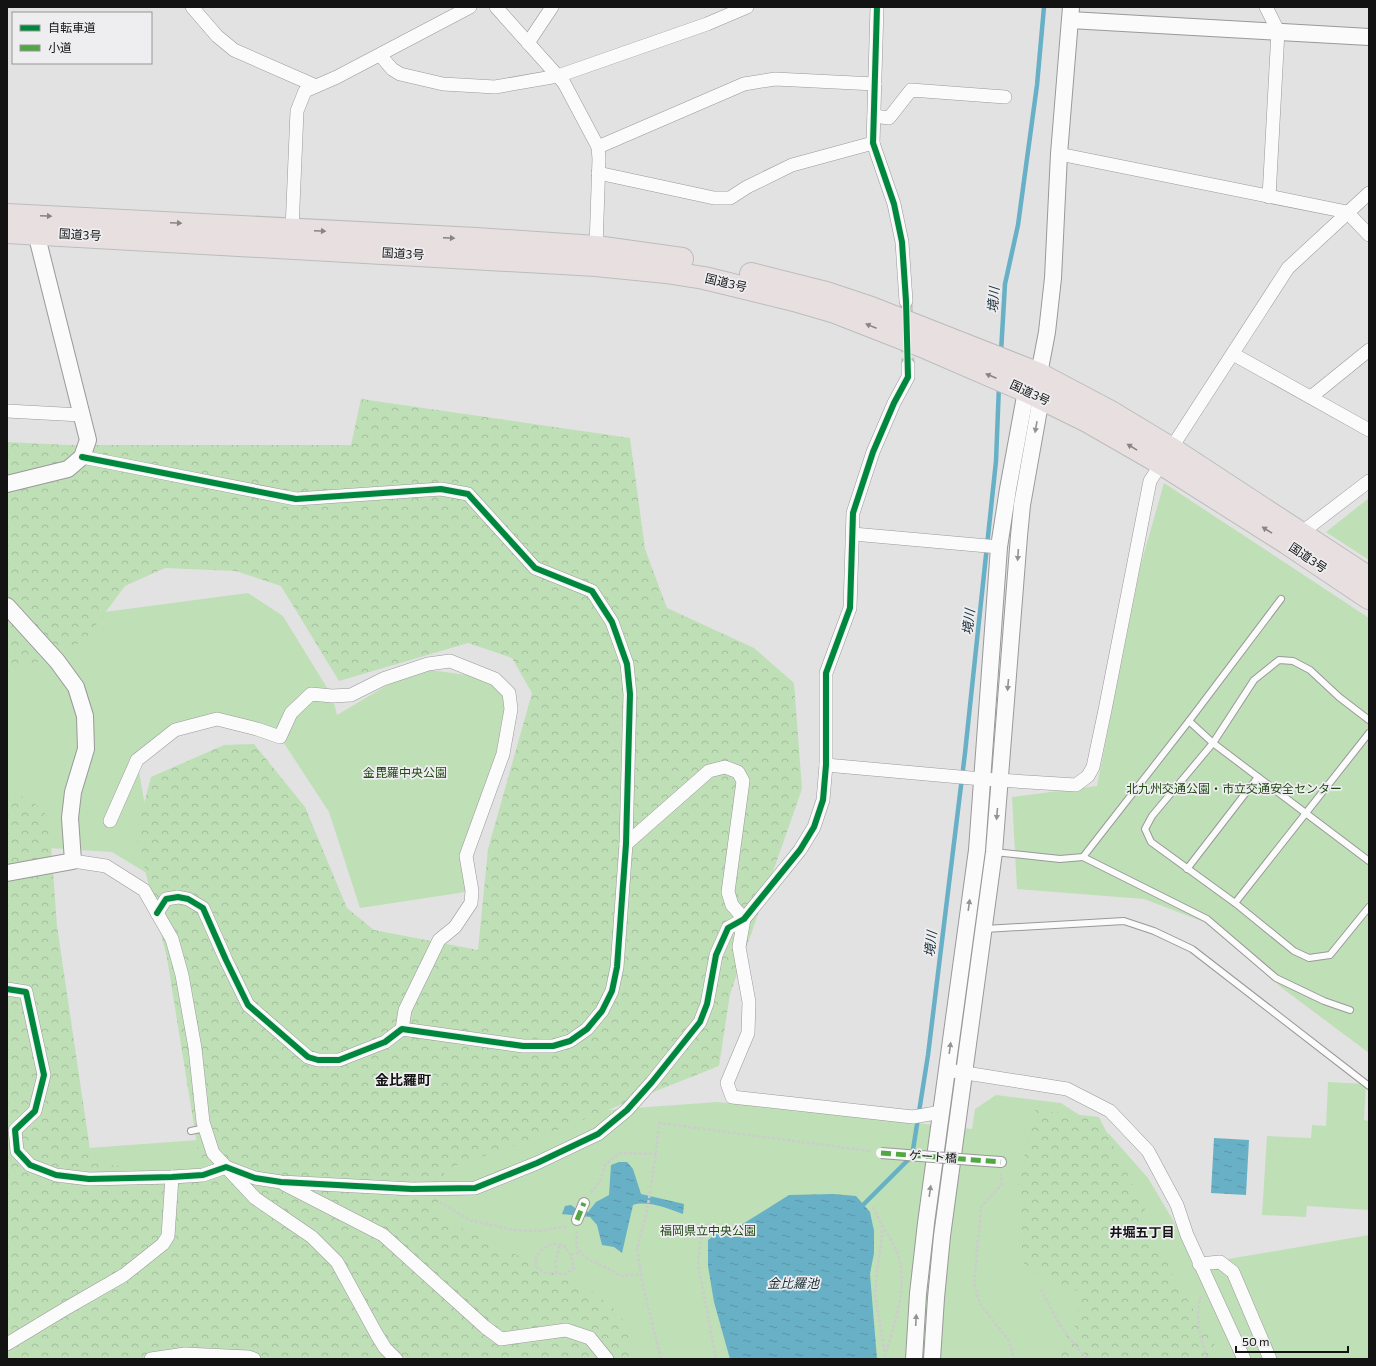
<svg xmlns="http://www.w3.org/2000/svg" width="1376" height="1366" font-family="Commissioner,'Noto Sans JP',sans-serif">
  <defs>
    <pattern id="forest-crowns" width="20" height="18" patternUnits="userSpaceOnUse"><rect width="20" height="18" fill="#bfdfb6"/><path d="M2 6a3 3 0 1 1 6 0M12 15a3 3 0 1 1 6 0" fill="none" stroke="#a3be9c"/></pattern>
    <pattern id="water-ripples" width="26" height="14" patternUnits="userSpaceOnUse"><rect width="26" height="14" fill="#68b0c5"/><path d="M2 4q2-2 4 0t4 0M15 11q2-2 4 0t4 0" fill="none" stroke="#5996a8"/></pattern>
  </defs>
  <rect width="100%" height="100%" fill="#e2e2e3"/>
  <g fill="#bfdfb6">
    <path d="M1164,483L1369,618V1053L1282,988L1204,922L1144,899L1017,889L1012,797L1097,786L1141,564Z"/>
    <path d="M1369,498V560L1326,532Z"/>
    <path d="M248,593L283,616L332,696L337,715L416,668L495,679L511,709L467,856L472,891L360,908L329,812L280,737L217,719L175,730L137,760L158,880L112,852L33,847L7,851V638L97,613Z"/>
    <path d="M1328,1082L1366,1084L1364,1120L1369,1121V1210L1307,1206L1306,1217L1262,1215L1267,1136L1311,1138L1312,1125L1326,1126Z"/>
    <path d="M996,1095L1061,1103L1110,1135L1148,1178L1199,1264L1369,1235V1359H7V1154L717,1102L972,1129L975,1109Z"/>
  </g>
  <g fill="url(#forest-crowns)">
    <path d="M361,399L630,438L645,549L667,608L754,648L794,683L802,789L730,994L719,1066L532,1140L445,1169L435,1215L596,1294L621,1315L636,1359H7V792L30,799L49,817L57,926L92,1163L202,1175L167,958L136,834L151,777L224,745L254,744L305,807L347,908L374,930L478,950L488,849L532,693L512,658L468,643L339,681L281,586L236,571L165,568L125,586L84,641L7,676V442L68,445H351Z"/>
    <path d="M1035,1110L1099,1117L1146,1211L1171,1272L1223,1359H1049L1076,1325L1080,1292L1045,1278L1022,1262V1229L1018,1182Z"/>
  </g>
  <g fill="url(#water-ripples)">
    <path d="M1214,1138L1249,1140L1246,1195L1211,1193Z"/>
    <path d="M619,1162H627L633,1169L641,1194L684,1204L683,1214C670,1209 647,1200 633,1205L622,1253L614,1247L602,1245L597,1225L590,1217L562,1214L565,1206L571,1205L575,1208L588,1212L596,1202L609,1195L611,1165Z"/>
    <path d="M833,1194L856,1196L870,1212L874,1231V1253L870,1274L877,1359H730L714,1302L708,1266V1240L721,1230L741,1225L789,1195Z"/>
  </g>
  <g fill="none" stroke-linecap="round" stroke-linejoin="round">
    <g stroke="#68b0c5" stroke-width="4.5">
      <path d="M1001,352L1005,284L1018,225L1037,85L1044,7"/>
      <path d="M859,1209L912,1156L928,1055L965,753L996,461L999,385"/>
    </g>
    <path stroke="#c3c3c4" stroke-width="13" stroke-dasharray="13 6" stroke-linecap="butt" d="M906,301L908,365"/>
    <defs>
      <g id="service">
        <path d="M1369,720L1339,697L1310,670L1293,661L1279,660L1254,680L1213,743L1152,816L1145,829L1151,842L1235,903L1294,951L1309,958L1330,955L1369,907"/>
        <path d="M1189,721L1213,743L1369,861"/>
        <path d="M994,852L1060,859L1083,857L1189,721L1281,599"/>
        <path d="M1083,857L1207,919L1276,978L1324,1001L1350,1010"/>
        <path d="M1187,869L1258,777"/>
        <path d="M1235,903L1369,733"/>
        <path d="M985,929L1124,921L1154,931L1192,949L1369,1086"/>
        <path d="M191,1131L205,1128"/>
      </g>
      <g id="pedestrian">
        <path d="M986,1161L1001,1162"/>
        <path d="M577,1220L584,1203"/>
      </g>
      <g id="minor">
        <path d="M192,7L217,36L234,50L316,86"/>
        <path d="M496,7L564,83L598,147L599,159L596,247"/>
        <path d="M877,7L873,143L894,204L902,242L906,301"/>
        <path d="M1266,7L1278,31L1269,197"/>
        <path d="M528,43L552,7"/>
        <path d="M380,55L392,69L400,74L443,84L495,87L558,76L707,24L747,7"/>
        <path d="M874,116L889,118L911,90L1005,97"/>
        <path d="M598,147L744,84L775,79L875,84"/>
        <path d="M1059,154L1347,212L1369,235"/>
        <path d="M598,173L714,198H730L747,187L792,165L873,143"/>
        <path d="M292,230L297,111L305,91L337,77L470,7"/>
        <path d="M1233,354L1369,430"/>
        <path d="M1311,397L1369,350"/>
        <path d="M7,411L81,415"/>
        <path d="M82,457L296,499L441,489L468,494L535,568L592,591L612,622L627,664L630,694L626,844L617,967L612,991L602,1011L587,1029L570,1041L553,1046H523L402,1029L385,1042L339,1060H318L308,1057L248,1005L226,960L203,908L188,899L178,897L166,899L157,913"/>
        <path d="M853,534L999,547"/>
        <path d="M1297,536L1369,481"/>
        <path d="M826,765L982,779L1076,785L1088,776L1093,767L1105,710L1150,481L1288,268L1369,193"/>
        <path d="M110,821L137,760L175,730L217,719L257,729L280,737L291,713L311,694L332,696L351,695L383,679L428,664L450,661L495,679L509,693L511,709L503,754L466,856L472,891L471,903L455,927L439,940L405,1010L402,1029"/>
        <path d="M626,844L709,771L725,767L738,772L743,781L728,892L732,905L744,919"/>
        <path d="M73,861L106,866L144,890L172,939L182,975L195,1048L203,1122L213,1153L255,1198L312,1237L337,1262L377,1335L385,1348L396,1359"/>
        <path d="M744,919L739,947L749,1002L748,1033L727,1083L732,1097L913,1117L941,1112"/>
        <path d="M7,989L26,992L44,1075L35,1111L15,1130L17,1151L30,1165L56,1175L89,1179L172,1177L203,1175L226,1167L255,1178L281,1182L412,1189L475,1188L537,1163L598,1134L627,1110L652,1082L700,1022L707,1004L716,955L728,928L744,919L800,850L814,827L823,800L826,765V673L850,608L853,513L873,452L894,403L908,377V365"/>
        <path d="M947,1070L1067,1089L1110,1111L1148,1151L1177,1205L1187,1235L1244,1359"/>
        <path d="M284,1184L383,1235L485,1327L501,1339L566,1330L590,1338L607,1359"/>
        <path d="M1199,1264L1220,1262L1233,1272L1270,1359"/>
        <path d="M7,1344L65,1309L124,1275L163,1244L168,1236L172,1177"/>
        <path d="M151,1359L185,1354L248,1357L254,1359"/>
      </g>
      <g id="tertiary">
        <path d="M1070,20L1369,37"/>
        <path d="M7,484L68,469L82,457L88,440L36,233"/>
        <path d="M7,606L57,661L76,687L85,716L86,749L73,792L70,818L73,861L7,873"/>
        <path d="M914,1359L918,1294L926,1223L977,850L999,547L1008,489L1026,391L1032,384"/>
        <path d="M932,1359L936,1298L942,1236L994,852L1019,536L1022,505L1041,398L1039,374L1047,332L1053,278L1059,154L1071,7"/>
      </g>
      <g id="trunk">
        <path d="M7,215L476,239L596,247L682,259"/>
        <path d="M7,232L596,265L666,272L704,278L794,300L835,312L922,346L1026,391L1089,422L1162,464L1287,543L1369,598"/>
        <path d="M751,274L826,293L871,308L1039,374L1109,411L1172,449L1369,578"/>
      </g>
    </defs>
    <use href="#service" stroke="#99999a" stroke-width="8"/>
    <use href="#pedestrian" stroke="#99999a" stroke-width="12"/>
    <use href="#minor" stroke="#99999a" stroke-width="14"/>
    <use href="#tertiary" stroke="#99999a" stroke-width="18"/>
    <use href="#trunk" stroke="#bcbcbd" stroke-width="24"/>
    <g stroke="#cccccd" stroke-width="2.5" stroke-dasharray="3 2" stroke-linecap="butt">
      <path d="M1001,1173L1002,1184L981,1207L974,1283L980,1304L1009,1341L1014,1359"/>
      <path d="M591,1193L601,1179L605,1165L619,1153L656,1154"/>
      <path d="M440,1202L469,1220L514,1230L540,1231L561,1227L568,1228"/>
      <path d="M873,1207L882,1225V1236L877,1271L875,1295L885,1354L884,1359"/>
      <path d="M708,1223L701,1239L698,1263L716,1359"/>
      <path d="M882,1225C886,1233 892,1241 896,1249C910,1283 895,1320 886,1353"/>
      <path d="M577,1231L576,1246L584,1257L611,1270L620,1276L641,1274"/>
      <path d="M571,1255L567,1251L566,1247C550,1240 548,1245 536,1256V1267L546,1273L565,1274L574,1268L571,1255L581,1252"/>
      <path d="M556,1273V1261L560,1244"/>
      <path d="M1041,1289C1054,1316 1066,1338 1088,1359"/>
      <path d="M1201,1296C1194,1317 1201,1340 1207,1359"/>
      <path d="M661,1359L643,1286L637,1249L647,1211L656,1154L659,1123L870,1151"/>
    </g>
    <use href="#service" stroke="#fbfbfb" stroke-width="6"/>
    <use href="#pedestrian" stroke="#fbfbfb" stroke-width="10"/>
    <use href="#minor" stroke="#fbfbfb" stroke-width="13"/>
    <use href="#tertiary" stroke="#fbfbfb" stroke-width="16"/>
    <use href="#trunk" stroke="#e8e0e0" stroke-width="22"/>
    <defs>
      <path id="pedestrian-bridge" d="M881,1153L986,1161"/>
    </defs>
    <use href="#pedestrian-bridge" stroke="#99999a" stroke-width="12" stroke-linecap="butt"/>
    <use href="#pedestrian-bridge" stroke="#fbfbfb" stroke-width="10"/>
    <g stroke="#51a842" stroke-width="5" stroke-dasharray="10 5" stroke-linecap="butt">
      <path d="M881,1153L1001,1162"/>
      <path d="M577,1220L584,1203"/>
    </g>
    <defs>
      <g id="cycleway">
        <path d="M82,457L296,499L441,489L468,494L535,568L592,591L612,622L627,664L630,694L626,844L617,967L612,991L602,1011L587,1029L570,1041L553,1046H523L402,1029L385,1042L339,1060H318L308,1057L248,1005L226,960L203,908L188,899L178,897L166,899L157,913"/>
        <path d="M7,989L26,992L44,1075L35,1111L15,1130L17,1151L30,1165L56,1175L89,1179L172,1177L203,1175L226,1167L255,1178L281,1182L412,1189L475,1188L537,1163L598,1134L627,1110L652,1082L700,1022L707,1004L716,955L728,928L744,919L800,850L814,827L823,800L826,765V673L850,608L853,513L873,452L894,403L908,377L906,301L902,242L894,204L873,143L877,7"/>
      </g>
    </defs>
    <use href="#cycleway" stroke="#eeeef1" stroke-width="8"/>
    <use href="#cycleway" stroke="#00873e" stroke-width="6"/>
  </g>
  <defs><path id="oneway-solid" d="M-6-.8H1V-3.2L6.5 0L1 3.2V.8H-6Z"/></defs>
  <g fill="#888484">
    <use href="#oneway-solid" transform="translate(46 216) rotate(3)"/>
    <use href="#oneway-solid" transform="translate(176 223) rotate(3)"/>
    <use href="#oneway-solid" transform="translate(320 231) rotate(3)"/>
    <use href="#oneway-solid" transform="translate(449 238) rotate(3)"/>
    <use href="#oneway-solid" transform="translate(871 326) rotate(-158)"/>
    <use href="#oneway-solid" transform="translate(991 376) rotate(-157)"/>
    <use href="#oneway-solid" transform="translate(1132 447) rotate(-149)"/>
    <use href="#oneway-solid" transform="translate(1267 530) rotate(-148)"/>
  </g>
  <g fill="#939393">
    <use href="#oneway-solid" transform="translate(1036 427) rotate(100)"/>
    <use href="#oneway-solid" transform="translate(1018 555) rotate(94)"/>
    <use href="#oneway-solid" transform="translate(1008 685) rotate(95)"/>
    <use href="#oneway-solid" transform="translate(997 814) rotate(95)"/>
    <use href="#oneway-solid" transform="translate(969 905) rotate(-82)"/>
    <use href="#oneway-solid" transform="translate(950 1048) rotate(-82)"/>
    <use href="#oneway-solid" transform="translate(930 1191) rotate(-82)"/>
    <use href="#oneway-solid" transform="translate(916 1320) rotate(-87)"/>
  </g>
  <g text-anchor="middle" stroke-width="3.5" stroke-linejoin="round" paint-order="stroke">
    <g font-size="12" fill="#131314" stroke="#eeeef1">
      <text transform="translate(80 235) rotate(3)" y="4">国道3号</text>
      <text transform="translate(403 254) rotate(3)" y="4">国道3号</text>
      <text transform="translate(726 283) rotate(13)" y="4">国道3号</text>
      <text transform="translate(1030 393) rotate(25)" y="4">国道3号</text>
      <text transform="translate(1308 558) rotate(34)" y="4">国道3号</text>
      <text transform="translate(933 1157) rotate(4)" y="4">ゲート橋</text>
    </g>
    <g font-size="12" fill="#224a14" stroke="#eeeef1">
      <text x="405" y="777">金毘羅中央公園</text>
      <text x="1234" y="793">北九州交通公園・市立交通安全センター</text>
      <text x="708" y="1235">福岡県立中央公園</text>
    </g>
    <g font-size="13" font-style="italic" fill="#192f36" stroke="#eeeef1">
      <text transform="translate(993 300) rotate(-86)" y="5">境川</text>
      <text transform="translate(968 622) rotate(-83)" y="5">境川</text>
      <text transform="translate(930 944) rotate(-83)" y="5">境川</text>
      <text x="793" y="1288">金比羅池</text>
    </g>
    <g font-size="13" font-weight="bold" fill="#131314" stroke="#eeeef1">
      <text x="1142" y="1237">井堀五丁目</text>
    </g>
    <g font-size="14" font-weight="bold" fill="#131314" stroke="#eeeef1">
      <text x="403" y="1085">金比羅町</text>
    </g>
  </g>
  <rect width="1376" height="1366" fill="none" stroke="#131314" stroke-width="16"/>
  <rect x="12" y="12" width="140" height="52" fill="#eeeef1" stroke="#969699"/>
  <rect x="20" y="25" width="20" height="6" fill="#00873e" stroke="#969699"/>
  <text x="48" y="32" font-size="12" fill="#131314">自転車道</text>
  <rect x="20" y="45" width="20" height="6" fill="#51a842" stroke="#969699"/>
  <text x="48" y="52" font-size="12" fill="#131314">小道</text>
  <path d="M1236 1346v6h112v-6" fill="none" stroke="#131314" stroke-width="2"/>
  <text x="1242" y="1346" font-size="12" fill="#131314" stroke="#eeeef1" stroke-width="3" paint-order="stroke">50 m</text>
</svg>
